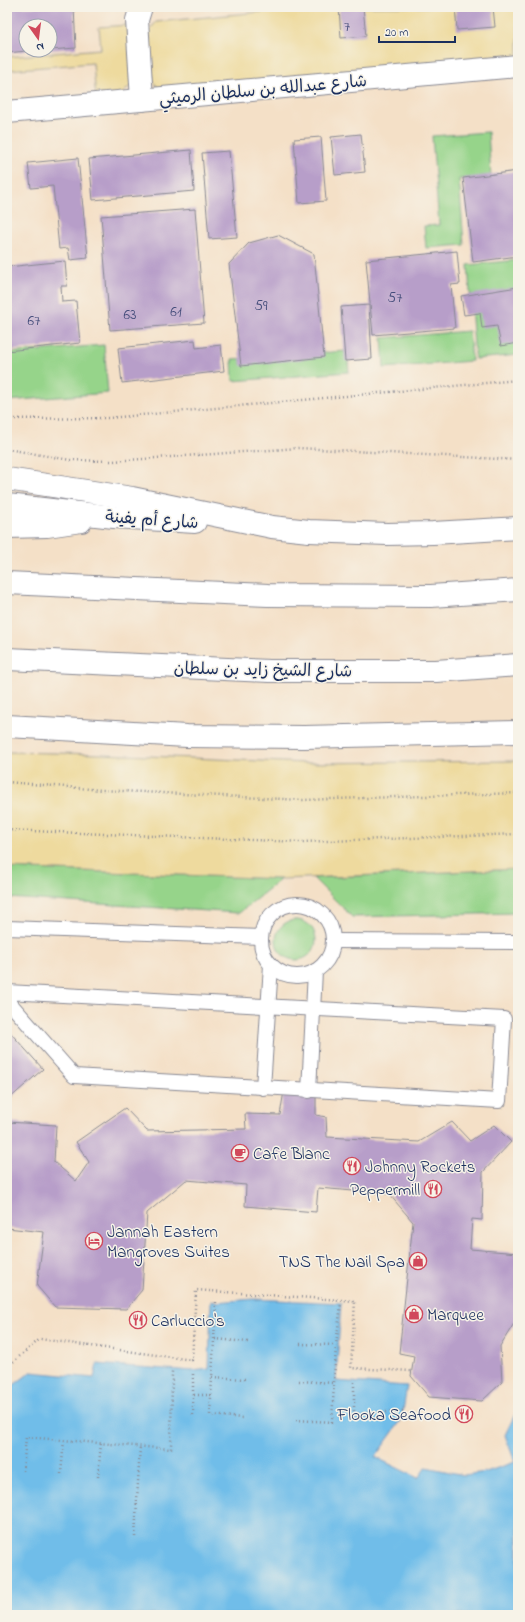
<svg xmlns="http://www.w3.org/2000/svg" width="525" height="1622" font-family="'Indie Flower','Playpen Sans Arabic',sans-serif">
  <rect width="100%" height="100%" fill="#f7f3e8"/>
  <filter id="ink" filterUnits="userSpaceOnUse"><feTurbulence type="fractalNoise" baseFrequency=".025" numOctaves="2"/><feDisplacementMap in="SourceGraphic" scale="8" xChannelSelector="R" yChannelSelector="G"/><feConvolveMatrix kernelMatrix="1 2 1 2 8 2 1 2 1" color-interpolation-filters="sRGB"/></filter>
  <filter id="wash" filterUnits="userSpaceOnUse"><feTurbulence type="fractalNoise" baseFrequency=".012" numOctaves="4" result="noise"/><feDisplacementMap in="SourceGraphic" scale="16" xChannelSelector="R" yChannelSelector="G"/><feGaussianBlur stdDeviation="0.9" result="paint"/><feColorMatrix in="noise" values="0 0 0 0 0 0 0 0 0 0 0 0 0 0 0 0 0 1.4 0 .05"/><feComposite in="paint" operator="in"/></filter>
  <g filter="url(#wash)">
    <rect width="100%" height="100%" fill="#f4e0c7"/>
    <g fill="#96d48a" stroke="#588274">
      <path d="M488,132L491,177L459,179L464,245L426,248L424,226L439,225L432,136Z"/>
      <path d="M518,260V355L475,359L468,265Z"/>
      <path d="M469,331L472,361L384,368L382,338Z"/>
      <path d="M104,345L108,393L7,401V353Z"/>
      <path d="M347,351L349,372L233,381L232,359Z"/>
      <path d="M7,868L281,879L239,913L7,898Z"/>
      <path d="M518,869V913L352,917L313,878Z"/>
      <circle cx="296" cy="940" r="20"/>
    </g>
    <g fill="#eeda9e" stroke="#84847e">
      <path d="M312,7H518V58L162,93L153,81L149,31L156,22Z"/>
      <path d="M128,25L132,84L118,98L96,99L93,63L7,70V57L101,49L99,27Z"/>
      <path d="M7,752L102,754L305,763L518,761V869L281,879L7,868Z"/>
    </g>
    <path fill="#6fbde9" stroke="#4576a4" d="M254,1299L341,1303L336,1381L407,1386L403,1411L400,1422L375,1457L418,1478L426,1467L464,1475L486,1472L515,1462L505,1435L518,1408V1615H7V1390L31,1372L94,1378L97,1364L193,1371L209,1369L211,1301L216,1302Z"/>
    <g id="blocks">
      <g fill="#b79ec9">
        <path d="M7,7H74L76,48L50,50V26H26V51L7,53Z"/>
        <path d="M339,7H363L366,36L341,38Z"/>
        <path d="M455,7H493L495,27L457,30Z"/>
        <path d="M361,134L365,172L335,175L331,137Z"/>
        <path d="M321,137L326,201L299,203L294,139Z"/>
        <path d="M191,150L194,191L93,200L89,159Z"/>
        <path d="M229,151L237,237L209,239L202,153Z"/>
        <path d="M78,158L88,258L70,260L68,248L59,249L53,186L31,188L28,163Z"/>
        <path d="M518,171V256L473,262L463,178Z"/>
        <path d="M195,209L204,323L110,330L101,216Z"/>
        <path d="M278,235L314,254L324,357L241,366L229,264L249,243Z"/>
        <path d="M457,251L460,284L451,285L455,328L373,335L366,260Z"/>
        <path d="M65,261L67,286H61L62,302L76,301L80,343L7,351V267Z"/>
        <path d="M518,287V343L501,346L497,326L482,328L480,313L464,315L461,296Z"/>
        <path d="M369,305L372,359L345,361L341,307Z"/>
        <path d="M195,340L196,348L221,345L224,371L122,383L118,348Z"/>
        <path d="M7,1029L43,1069L8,1100L7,1098Z"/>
        <path d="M284,1091L316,1093V1115L326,1117L327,1137L419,1142L452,1122L470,1141L494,1125L511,1142L483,1172L482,1220L472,1219L470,1249L518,1253V1317L500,1346L502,1382L482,1401L429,1397L411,1376L414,1356L399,1353L413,1222L389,1194L318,1188L316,1212L245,1206L246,1185L186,1180L147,1213L142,1290L126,1309L55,1307L37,1286L44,1232L7,1228V1122L56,1125L54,1162L76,1181L89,1162L76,1142L125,1108L147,1131L246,1129L245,1114L280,1115Z"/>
      </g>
    </g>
  </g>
  <g filter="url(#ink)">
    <use href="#blocks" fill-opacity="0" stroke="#888892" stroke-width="1"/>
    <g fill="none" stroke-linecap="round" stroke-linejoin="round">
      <defs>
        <g id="lane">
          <circle cx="297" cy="940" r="36"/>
          <path d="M7,928L261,937"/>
          <path d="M333,941L518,942"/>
          <path d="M7,992L504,1019L499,1101L74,1076L7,1000"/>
          <path d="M263,1088L271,965"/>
          <path d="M309,1091L315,971"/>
        </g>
        <g id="street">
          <path d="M141,7L137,20L142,100"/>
          <path d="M7,112L518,66"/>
        </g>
        <g id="primary">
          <path d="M7,479L132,498L272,527L309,531L387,534L433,533L518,528"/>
          <path d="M7,505L114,517L195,522"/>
          <path d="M7,527L47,526L81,521"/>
          <path d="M7,726L187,736L304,737L518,732"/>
        </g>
        <g id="highway">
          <path d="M7,583L268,595L431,596L518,590"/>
          <path d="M7,659L269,671H436L518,665"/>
        </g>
      </defs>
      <use href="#lane" stroke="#888892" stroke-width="16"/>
      <use href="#street" stroke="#888892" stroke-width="24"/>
      <use href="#primary" stroke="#888892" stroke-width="24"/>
      <use href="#highway" stroke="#888892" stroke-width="24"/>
      <g stroke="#888892" stroke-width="2.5" stroke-dasharray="1 3" stroke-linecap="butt">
        <path d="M7,419L109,418L518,380"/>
        <path d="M7,449L70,460L113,461L299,448L518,460"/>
        <path d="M7,782L102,790L303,800L518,793"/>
        <path d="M7,830L301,842L518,834"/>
        <path d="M216,1302L210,1415L243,1418"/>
        <path d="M215,1339L248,1342"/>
        <path d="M300,1344L336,1345"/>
        <path d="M7,1367L40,1339L192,1360L196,1290L355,1301L351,1368L411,1371"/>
        <path d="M212,1377L245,1379"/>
        <path d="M299,1381L334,1383"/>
        <path d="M354,1382V1414L403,1411"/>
        <path d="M194,1395H211"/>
        <path d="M193,1415V1371"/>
        <path d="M296,1420L332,1422L336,1345L341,1303"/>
        <path d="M23,1471L26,1437L171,1449L172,1370"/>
        <path d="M61,1474L64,1440"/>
        <path d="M98,1477L101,1443"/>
        <path d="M135,1537L140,1446"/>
      </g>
      <use href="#lane" stroke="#fff" stroke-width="14"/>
      <use href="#street" stroke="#fff" stroke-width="22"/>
      <use href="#primary" stroke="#fff" stroke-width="22"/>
      <use href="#highway" stroke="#fff" stroke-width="22"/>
    </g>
  </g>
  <defs>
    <symbol id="cafe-ring" viewBox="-11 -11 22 22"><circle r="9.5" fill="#f7f3e8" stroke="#d1495b" stroke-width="1.5"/><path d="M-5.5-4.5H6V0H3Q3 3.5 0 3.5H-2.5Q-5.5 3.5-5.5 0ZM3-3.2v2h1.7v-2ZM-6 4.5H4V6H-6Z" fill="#d1495b"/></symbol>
    <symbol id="restaurant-ring" viewBox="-11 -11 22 22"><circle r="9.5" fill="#f7f3e8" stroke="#d1495b" stroke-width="1.5"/><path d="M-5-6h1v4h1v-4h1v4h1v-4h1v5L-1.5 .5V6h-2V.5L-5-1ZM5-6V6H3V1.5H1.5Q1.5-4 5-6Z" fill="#d1495b"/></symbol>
    <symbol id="hotel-ring" viewBox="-11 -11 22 22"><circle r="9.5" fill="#f7f3e8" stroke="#d1495b" stroke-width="1.5"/><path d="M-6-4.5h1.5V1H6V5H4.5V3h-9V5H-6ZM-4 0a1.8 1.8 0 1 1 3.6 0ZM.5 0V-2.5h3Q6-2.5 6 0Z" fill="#d1495b"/></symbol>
    <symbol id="shop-ring" viewBox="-11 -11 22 22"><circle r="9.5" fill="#f7f3e8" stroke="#d1495b" stroke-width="1.5"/><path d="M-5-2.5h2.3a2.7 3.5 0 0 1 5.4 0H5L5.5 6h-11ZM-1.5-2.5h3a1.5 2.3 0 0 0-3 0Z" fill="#d1495b"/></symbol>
  </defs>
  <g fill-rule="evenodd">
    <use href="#cafe-ring" x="230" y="1143" width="20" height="20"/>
    <use href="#restaurant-ring" x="342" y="1156" width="20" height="20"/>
    <use href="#restaurant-ring" x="423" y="1179" width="20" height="20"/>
    <use href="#hotel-ring" x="84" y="1231" width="20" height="20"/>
    <use href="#shop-ring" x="408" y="1251" width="20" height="20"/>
    <use href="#shop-ring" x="404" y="1304" width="20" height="20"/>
    <use href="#restaurant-ring" x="128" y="1310" width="20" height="20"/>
    <use href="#restaurant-ring" x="454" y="1404" width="20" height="20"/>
  </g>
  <g text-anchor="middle" stroke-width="3" stroke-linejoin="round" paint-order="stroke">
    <g font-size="15" fill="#424b79">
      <text x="347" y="31">7</text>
      <text x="395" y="302">57</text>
      <text x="261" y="310">59</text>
      <text x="176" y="316">61</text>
      <text x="130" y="319">63</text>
      <text x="34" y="325">67</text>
    </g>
    <g font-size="17" fill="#1b2f5e" stroke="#f7f3e8">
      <text transform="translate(263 89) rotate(-5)" y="6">شارع عبدالله بن سلطان الرميثي</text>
      <text transform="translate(152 519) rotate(4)" y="6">شارع أم يفينة</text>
      <text transform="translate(263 669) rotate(1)" y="6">شارع الشيخ زايد بن سلطان</text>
    </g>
    <g font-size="17" fill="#1b2f5e" stroke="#f7f3e8" text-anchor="start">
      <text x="253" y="1159">Cafe Blanc</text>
      <text x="365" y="1172">Johnny Rockets</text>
      <text x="420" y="1195" text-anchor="end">Peppermill</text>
      <text x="107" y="1237">Jannah Eastern<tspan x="107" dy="20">Mangroves Suites</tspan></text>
      <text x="405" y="1267" text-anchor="end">TNS The Nail Spa</text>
      <text x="427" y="1320">Marquee</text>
      <text x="151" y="1326">Carluccio's</text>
      <text x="451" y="1420" text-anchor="end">Flooka Seafood</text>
    </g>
  </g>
  <rect width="525" height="1622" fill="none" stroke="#f7f3e8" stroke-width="24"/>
  <g transform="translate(38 38) rotate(166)"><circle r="19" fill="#f7f3e8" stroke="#9fa5b1"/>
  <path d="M0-3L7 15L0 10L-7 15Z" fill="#d1495b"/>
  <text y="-6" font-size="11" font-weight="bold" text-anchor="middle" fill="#1b2f5e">N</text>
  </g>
  <path d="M379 36v6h76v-6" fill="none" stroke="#1b2f5e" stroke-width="2"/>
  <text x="385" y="36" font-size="12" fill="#1b2f5e" stroke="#f7f3e8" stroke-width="3" paint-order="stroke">20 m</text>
</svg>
